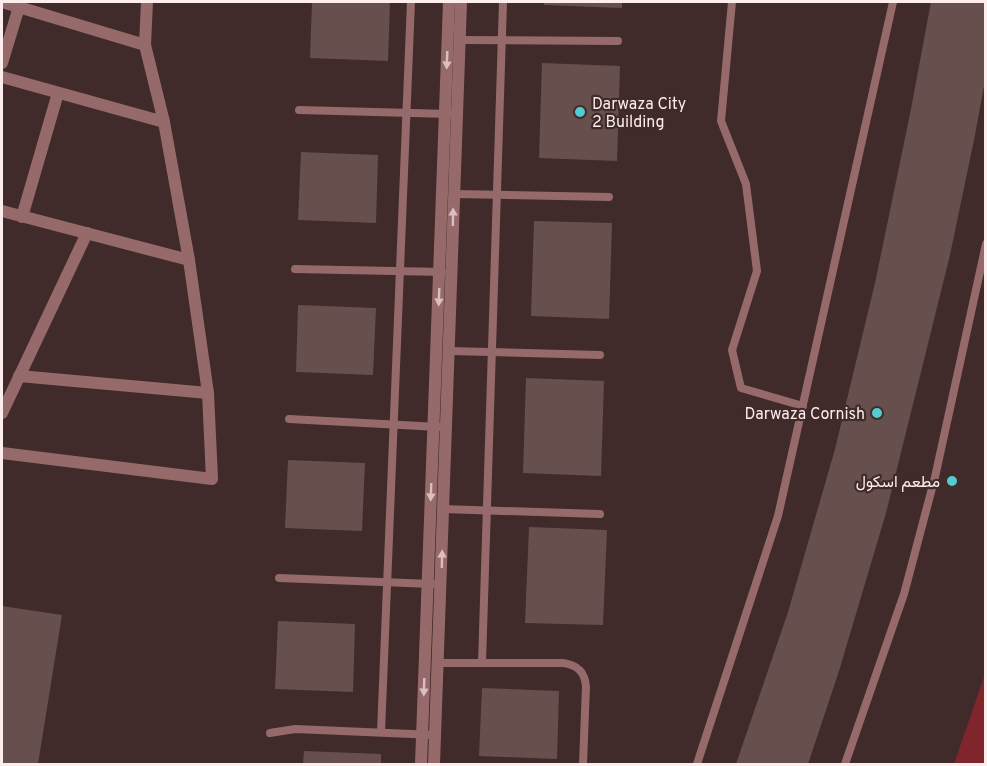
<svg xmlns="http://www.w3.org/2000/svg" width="987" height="766" font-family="Overpass,Vazirmatn,sans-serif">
  <rect width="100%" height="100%" fill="#402a2a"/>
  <path fill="#81252d" d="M985,674V764H954Z"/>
  <g fill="#674f4e">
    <path d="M312,2H390L388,61L310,58Z"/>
    <path d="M544,2H622V8L544,5Z"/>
    <path d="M931,2H986V75L975,135L950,255L886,513L839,671L808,764H736L788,612L835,449L875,283L911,109Z"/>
    <path d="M542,63L620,66L617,161L539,158Z"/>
    <path d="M301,152L378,155L376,223L298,220Z"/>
    <path d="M534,221L612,223L609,319L531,316Z"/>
    <path d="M298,305L376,308L373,375L296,372Z"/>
    <path d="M526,378L604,381L601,476L523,473Z"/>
    <path d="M288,460L365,463L362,531L285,528Z"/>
    <path d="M529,527L607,530L603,625L525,623Z"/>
    <path d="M2,606L62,615L38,764H2Z"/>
    <path d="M278,621L355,624L353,692L275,689Z"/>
    <path d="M482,688L559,691L557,759L479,756Z"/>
    <path d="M304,751L381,754V764H303Z"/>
  </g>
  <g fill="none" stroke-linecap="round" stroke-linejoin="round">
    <g stroke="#966a6a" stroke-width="8">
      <path d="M732,2L721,121L746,184L757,271L732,350L741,388L803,406"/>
      <path d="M459,40L618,41"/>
      <path d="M299,110L450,114"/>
      <path d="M453,194L609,197"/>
      <path d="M295,269L442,272"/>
      <path d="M449,351L600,355"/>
      <path d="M289,419L439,427"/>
      <path d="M443,509L600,514"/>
      <path d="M279,578L432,584"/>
      <path d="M438,663H563C578,665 585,672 586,687L583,764"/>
      <path d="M482,663L503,2"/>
      <path d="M381,732L411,2"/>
      <path d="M270,733L295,729L435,735"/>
      <path d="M697,764L778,516L893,2"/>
      <path d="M845,764L904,594L935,477L986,244"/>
    </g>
    <g stroke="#966a6a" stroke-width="12">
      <path d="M2,2L145,45"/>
      <path d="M2,63L19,7"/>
      <path d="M2,77L164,122"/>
      <path d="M2,211L189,260"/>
      <path d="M22,217L58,93"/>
      <path d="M19,376L208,393"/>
      <path d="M2,413L87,233"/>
      <path d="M2,453L212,479L208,393L189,260L164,122L145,45L147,2"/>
      <path d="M421,764L449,2"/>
      <path d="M434,764L461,2"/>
    </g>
  </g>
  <defs><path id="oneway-solid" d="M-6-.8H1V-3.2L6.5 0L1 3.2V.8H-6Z" transform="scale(1.5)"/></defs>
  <g fill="#d9bfbf">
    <use href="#oneway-solid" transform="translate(447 60) rotate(92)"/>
    <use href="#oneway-solid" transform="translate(453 217) rotate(-89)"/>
    <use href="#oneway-solid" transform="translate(439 297) rotate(92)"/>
    <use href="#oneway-solid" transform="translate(431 492) rotate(92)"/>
    <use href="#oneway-solid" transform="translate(442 559) rotate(-89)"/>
    <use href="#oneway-solid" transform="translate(424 687) rotate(92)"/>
  </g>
  <g fill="#51ccd2" stroke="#402a2a" stroke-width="2">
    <circle cx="580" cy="112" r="6"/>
    <circle cx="877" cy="413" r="6"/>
    <circle cx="952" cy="481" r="6"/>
  </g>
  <g text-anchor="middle" stroke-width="4.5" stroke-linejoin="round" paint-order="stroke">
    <g font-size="16" fill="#fdeded" stroke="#402a2a" text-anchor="end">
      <text x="592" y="109" text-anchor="start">Darwaza City<tspan x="592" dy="18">2 Building</tspan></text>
      <text x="865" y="419">Darwaza Cornish</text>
      <text x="940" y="487">مطعم اسكول</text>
    </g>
  </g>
  <rect width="987" height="766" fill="none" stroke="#fdeded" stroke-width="6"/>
</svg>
